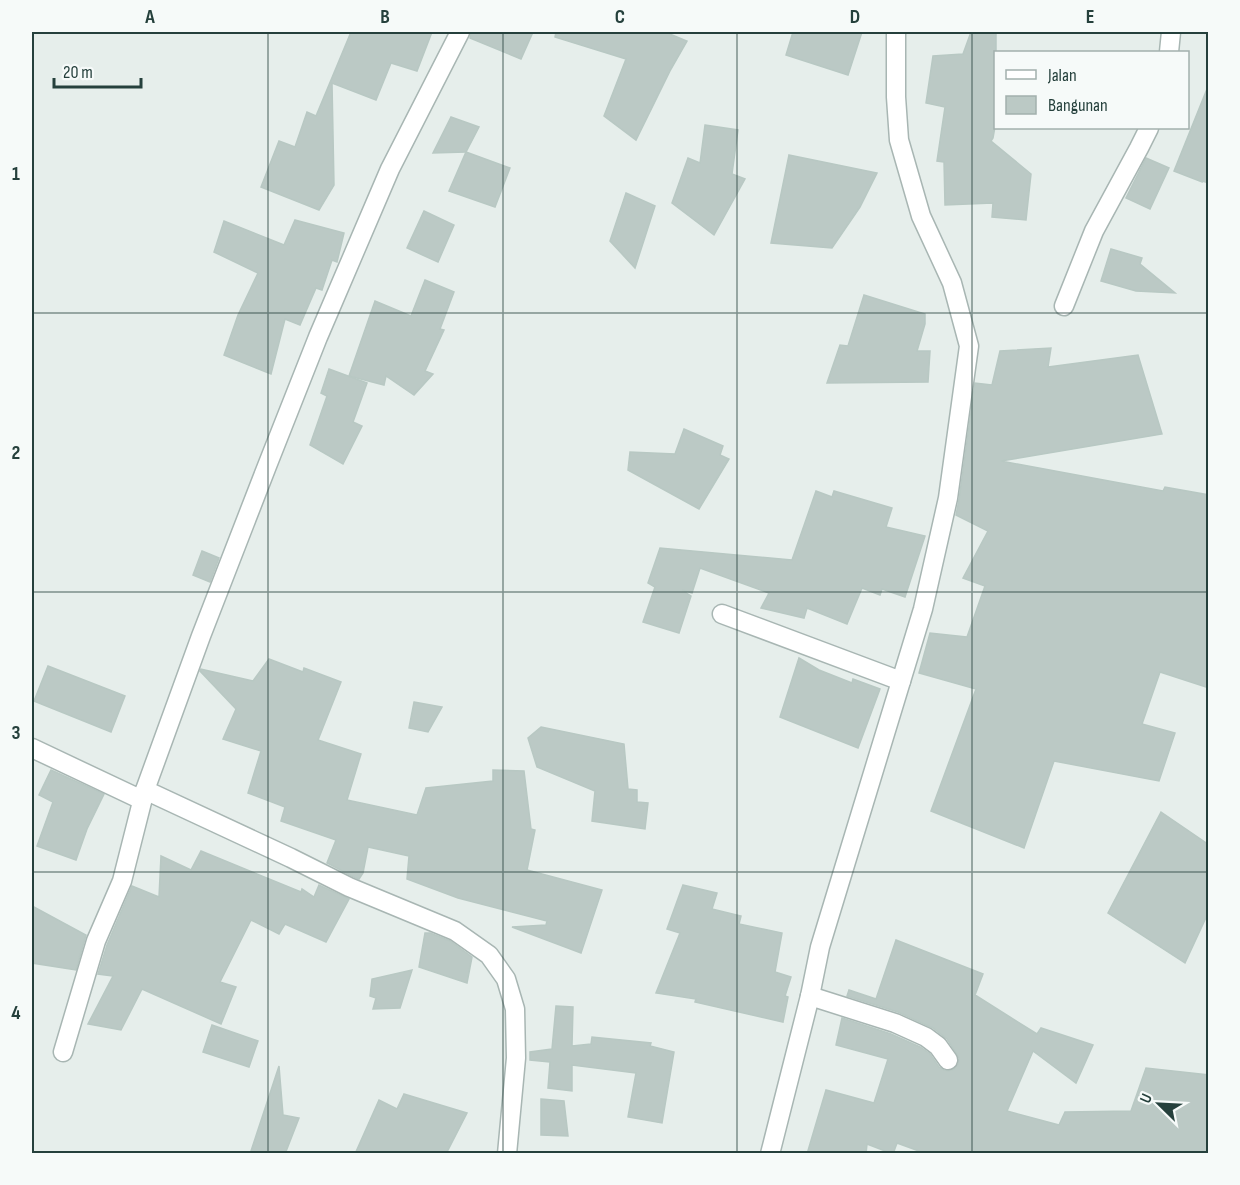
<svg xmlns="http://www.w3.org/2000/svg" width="1240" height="1185" font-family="'Sofia Sans Condensed',sans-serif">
  <rect width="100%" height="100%" fill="#e6eeeb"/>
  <g fill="#bbc9c5" stroke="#b8c8c3" stroke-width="1.5">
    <path d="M351,32H432L417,71L391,63L376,100L332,83L334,185L319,210L261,187L279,141L295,147L307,112L316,116Z"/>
    <path d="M471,32H533L521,59L470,38Z"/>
    <path d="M556,32H665L687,41L670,71L636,140L604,116L626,59L555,37Z"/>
    <path d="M793,32H862L848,75L786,55Z"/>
    <path d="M971,32H996V121L993,138L991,141L1031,174L1026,220L992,217L993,203L945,205L944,162L937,161L945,107L926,103L933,56L963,54Z"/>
    <path d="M1207,89H1209V183L1202,181V182L1174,171Z"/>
    <path d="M451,117L479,127L466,152L433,153Z"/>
    <path d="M705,125L738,130L732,174L745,179L714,235L672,203L688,158L700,163Z"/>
    <path d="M466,152L510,168L495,207L449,191Z"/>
    <path d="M789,155L877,173L860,207L832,248L771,243Z"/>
    <path d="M1146,158L1169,168L1150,209L1126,198Z"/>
    <path d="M626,193L655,206L635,268L610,241Z"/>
    <path d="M424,211L454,225L438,262L407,248Z"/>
    <path d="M295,220L344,233L337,262L332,260L322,290L316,288L300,325L285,319L271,374L224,355L238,315L258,273L214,252L224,221L284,245Z"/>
    <path d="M1111,249L1142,258L1140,264L1175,293L1136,291L1101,281Z"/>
    <path d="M425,280L454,292L440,329L444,330L425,371L433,374L414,395L386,376L384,385L349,376L375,301L411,316Z"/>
    <path d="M864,295L925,314V324L917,351H930L928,382L827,383L840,345L848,346Z"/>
    <path d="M1051,348L1048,367L1138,355L1162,434L1001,461L1163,491L1165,487L1209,495V688L1160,672L1142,724L1175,733L1159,781L1054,761L1024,848L931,811L976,689L919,673L930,633L967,637L985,586L963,578L988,531L956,515L959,500L975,383L992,385L1000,351Z"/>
    <path d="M329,369L367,383L353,422L362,426L343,464L310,445L327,396L321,393Z"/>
    <path d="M684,429L723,446L720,455L729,459L699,509L628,470L630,452L675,454Z"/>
    <path d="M816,491L832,497L834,491L892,508L886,527L925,536L905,597L882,589L880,595L862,588L847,624L807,608L804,618L761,608L769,593L700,568L692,593L682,590L691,596L679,633L643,622L655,587L648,583L660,548L792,560Z"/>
    <path d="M202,551L219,558L210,582L193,575Z"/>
    <path d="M799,658L819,670L852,683L853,679L880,689L858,748L780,717Z"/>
    <path d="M269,659L303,672L304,668L341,682L318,740L361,754L347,800L417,815L426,788L493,781V770L524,771L531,829L535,830L527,870L602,890L581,953L512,927L546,925L547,921L458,898L407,879L409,856L368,847L363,873L359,879L354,877L327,863L336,840L281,821L285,807L248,793L261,751L223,739L236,709L200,671L201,669L253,681Z"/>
    <path d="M48,666L125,696L111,732L34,701Z"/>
    <path d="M414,702L442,707L428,732L409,728Z"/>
    <path d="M541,727L624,744L628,789L637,790V802L648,803L645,829L592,821L595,791L537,767L528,738Z"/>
    <path d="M51,770L104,794L87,829L76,860L37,846L53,802L39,795Z"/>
    <path d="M1161,812L1209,845V911L1185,963L1108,913Z"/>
    <path d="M201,851L301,892L302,889L314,897L319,885L349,899L326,942L285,924L279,934L251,920L220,982L236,987L221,1024L142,989L121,1030L88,1024L113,976L98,974L107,945L132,886L159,897L161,856L191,870Z"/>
    <path d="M683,885L717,893L712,909L741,916L739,924L782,933L775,972L791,977L785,996L788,997L783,1022L695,1002L696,999L656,993L680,933L667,929Z"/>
    <path d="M32,906L86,935L76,970L32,963Z"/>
    <path d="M425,933H430L450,941L472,957L467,983L419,967Z"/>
    <path d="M896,940L983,974L975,995L1037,1034L1041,1028L1093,1045L1076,1083L1033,1051L1007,1111L1059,1125L1065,1112L1131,1111L1146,1068L1209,1075V1154H927L897,1143L893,1154L867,1144L866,1154H807L826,1090L874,1103L888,1059L836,1045L842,1018L891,1034L920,1047L930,1054L939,1067L944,1070L948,1071L954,1069L958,1064L959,1058L957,1054L947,1039L933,1028L898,1012L847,996L849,990L876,999Z"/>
    <path d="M412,970L400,1008L373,1009L376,998L370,996L372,979Z"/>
    <path d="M556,1006L573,1007L572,1046L591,1044L592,1037L651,1043L650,1046L674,1052L662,1123L628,1117L636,1073L572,1065V1091L548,1088L550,1062L530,1060V1052L552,1049Z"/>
    <path d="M212,1025L258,1041L249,1067L203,1052Z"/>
    <path d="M279,1066L283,1115L299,1118L285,1154H250Z"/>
    <path d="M404,1094L467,1113L446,1154H355L379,1100L397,1109Z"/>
    <path d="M541,1099L564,1101L568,1136L541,1135Z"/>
  </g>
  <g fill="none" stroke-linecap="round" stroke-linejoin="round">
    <defs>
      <g id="street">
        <path d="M1169,52L1171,32"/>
        <path d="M1064,306L1094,231L1139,148L1149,128"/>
        <path d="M722,614L901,681"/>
        <path d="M32,748L142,800"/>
        <path d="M145,790L291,858L349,887L455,931L489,955L506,979L515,1009L516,1058L507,1154"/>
        <path d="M810,996L895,1023L926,1037L938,1046L948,1060"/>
        <path d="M63,1052L96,941L122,881L145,790L201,636L267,466L318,337L390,169L460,32"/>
        <path d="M770,1154L810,996L820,947L923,609L948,498L969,346L952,283L921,216L899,140L896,97V32"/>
      </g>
    </defs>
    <use href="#street" stroke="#a8b6b3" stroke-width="21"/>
    <use href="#street" stroke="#fff" stroke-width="18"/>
  </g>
  <path fill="none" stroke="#25403c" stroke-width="1.5" stroke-opacity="0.55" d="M268,32V1154M503,32V1154M737,32V1154M972,32V1154M32,313H1208M32,592H1208M32,872H1208"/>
  <rect width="1240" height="1185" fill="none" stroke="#f6faf9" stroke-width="66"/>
  <rect x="994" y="51" width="195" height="78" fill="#f6faf9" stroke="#a2b0ad" stroke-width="1.5"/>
  <rect x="1006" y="70" width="30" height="9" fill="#ffffff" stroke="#a2b0ad" stroke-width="1.5"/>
  <text x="1048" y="81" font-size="18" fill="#25403c">Jalan</text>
  <rect x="1006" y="96" width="30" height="18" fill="#bbc9c5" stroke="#a2b0ad" stroke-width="1.5"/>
  <text x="1048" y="111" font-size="18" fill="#25403c">Bangunan</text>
  <g transform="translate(1159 1104) rotate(294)" stroke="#f6faf9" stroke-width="4.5" paint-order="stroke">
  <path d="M0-4.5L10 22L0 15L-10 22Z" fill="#25403c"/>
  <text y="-9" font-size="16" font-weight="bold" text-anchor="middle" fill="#25403c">U</text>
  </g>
  <path d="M54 78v9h87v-9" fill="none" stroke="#25403c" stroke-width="3"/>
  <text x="63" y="78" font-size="18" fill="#25403c" stroke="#f6faf9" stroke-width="4.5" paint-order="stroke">20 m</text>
  <rect x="33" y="33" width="1174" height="1119" fill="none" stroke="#25403c" stroke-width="2"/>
  <g font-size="20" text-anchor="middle" font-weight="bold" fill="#25403c">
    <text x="150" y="23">A</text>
    <text x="385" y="23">B</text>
    <text x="620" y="23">C</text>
    <text x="855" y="23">D</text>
    <text x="1090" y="23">E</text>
    <text x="16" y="180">1</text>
    <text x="16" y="459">2</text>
    <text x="16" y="739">3</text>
    <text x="16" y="1019">4</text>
  </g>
</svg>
